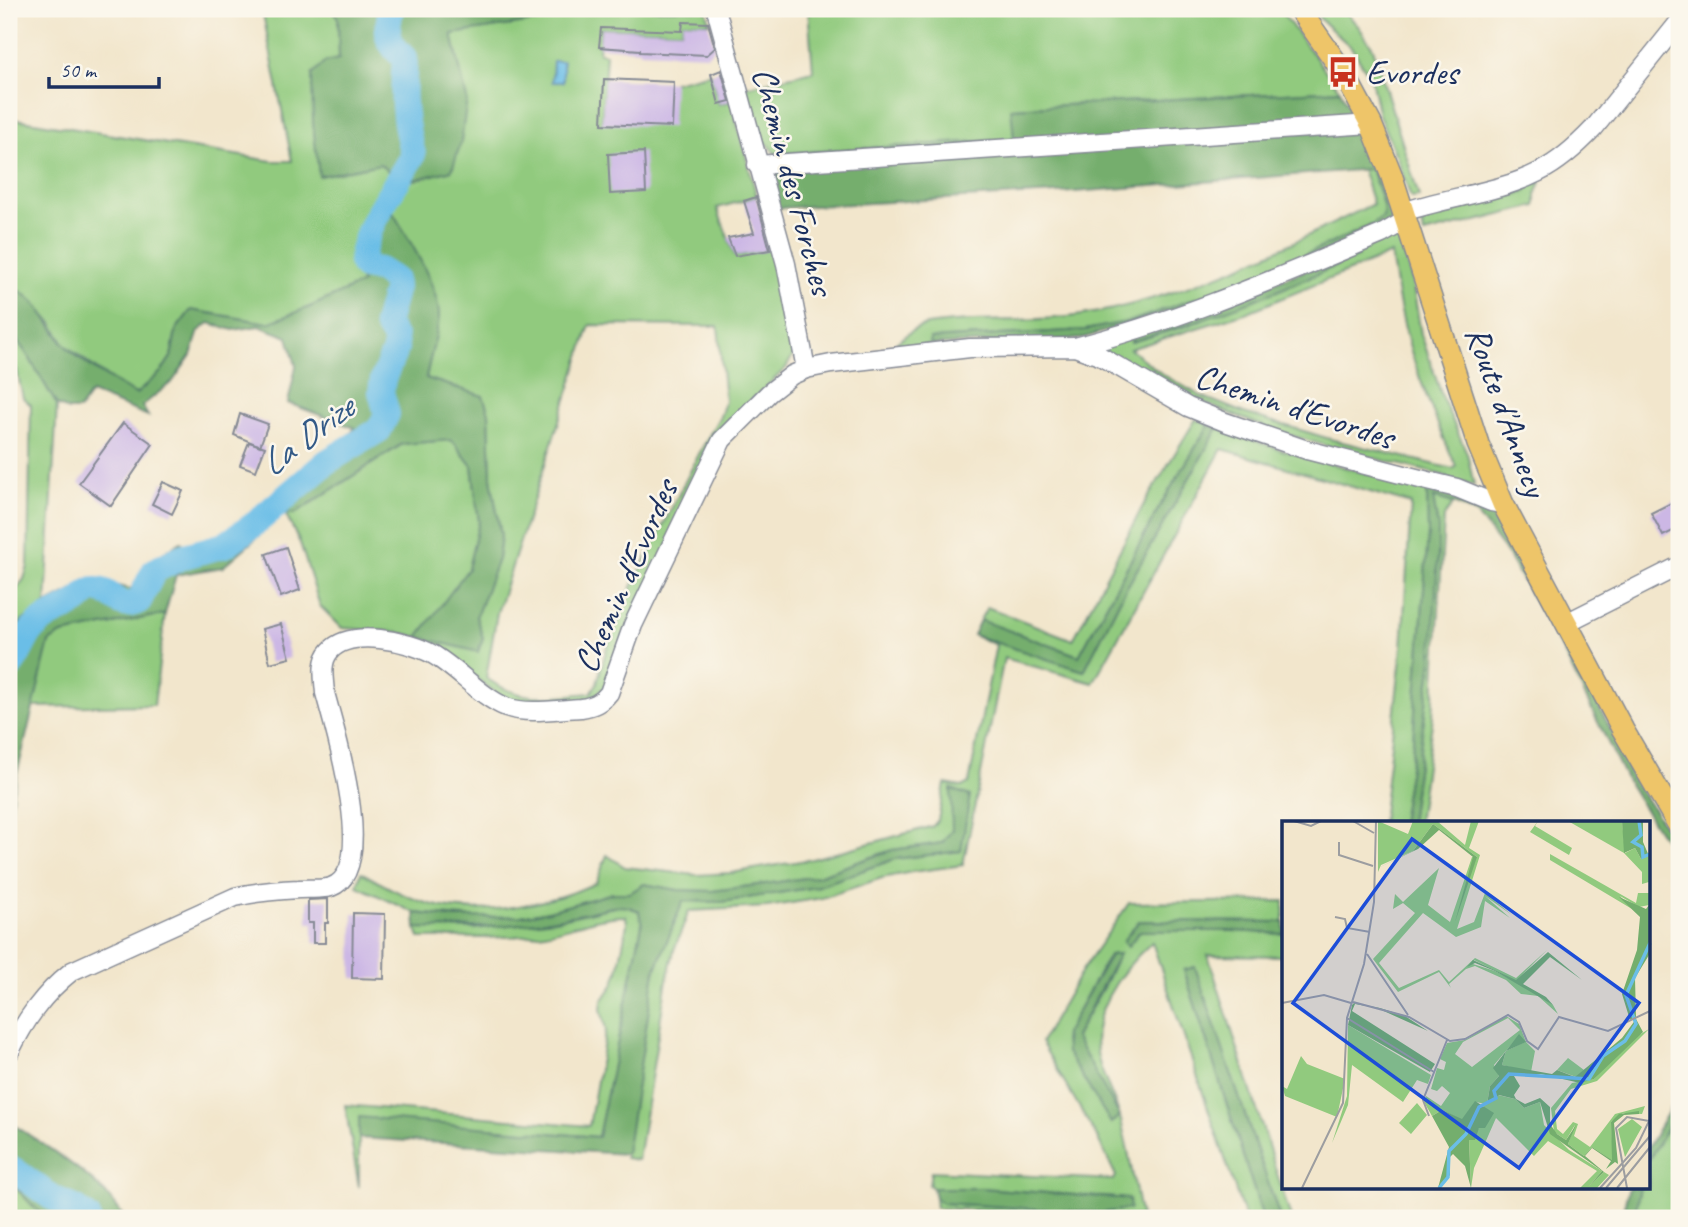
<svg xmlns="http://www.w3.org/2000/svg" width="1688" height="1227" font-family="Caveat,sans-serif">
  <rect width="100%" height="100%" fill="#fbf7ec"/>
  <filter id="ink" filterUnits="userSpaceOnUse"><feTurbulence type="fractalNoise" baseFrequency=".0143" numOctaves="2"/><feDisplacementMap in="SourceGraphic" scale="14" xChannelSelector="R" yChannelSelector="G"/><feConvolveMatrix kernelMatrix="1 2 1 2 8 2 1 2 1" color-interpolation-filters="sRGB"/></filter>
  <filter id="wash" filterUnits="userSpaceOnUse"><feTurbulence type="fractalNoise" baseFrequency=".00686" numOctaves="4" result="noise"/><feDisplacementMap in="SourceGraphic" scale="28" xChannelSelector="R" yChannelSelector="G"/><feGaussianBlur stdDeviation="1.57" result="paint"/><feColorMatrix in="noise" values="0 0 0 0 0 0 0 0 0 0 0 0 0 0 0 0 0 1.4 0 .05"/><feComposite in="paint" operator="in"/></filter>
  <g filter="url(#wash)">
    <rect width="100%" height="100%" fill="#f2e6cc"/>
    <g fill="#91ca7e" stroke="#567c6e" stroke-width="2" fill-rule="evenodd">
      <path d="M262,9H332L338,18L339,60L325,62L319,176L380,164L395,177L375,204L367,232L360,240L363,283L310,307L268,323L191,310L176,330L171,357L161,372L136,395L115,383L65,345L52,323L14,288L9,286V118L272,161H292Z"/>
      <path d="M587,9H706L710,23L683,22L682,31L601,28L599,53L606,54L602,123L674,82L711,73L719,104L731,101L757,197L717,208L735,256L773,249L783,284L795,352L786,368L719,432L606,686L586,703L512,704L418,637L397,632L342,628L320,606L300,543L285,513L294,514L403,444L452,440L472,466L479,522L468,569L461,582L483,638L476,617L498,559L501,536L491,478L489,413L483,396L426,378L439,316L413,248L386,201L402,183L452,170V34L571,16ZM590,325L718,326L725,401L721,414L701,450L631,589L609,640L597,683L591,693C549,696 523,704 486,678L497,613Z"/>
      <path d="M808,9H1279L1340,90L1012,108L1014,139L775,154L768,144L762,142L745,87L813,71Z"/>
      <path d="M1313,9H1343L1359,27L1373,48L1419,197L1411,198L1396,155L1379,116L1371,78L1351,47L1322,21Z"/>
      <path d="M1362,169H1371L1384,209L1383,217L1372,225L1258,276L1132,321L1085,330L930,339L931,345L897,348L896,343C905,336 912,329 923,326C933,323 944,323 954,322C996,319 1040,322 1082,315C1185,298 1280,249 1373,204Z"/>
      <path d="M1541,182L1536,195V206L1424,234L1421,217L1426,212Z"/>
      <path d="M1397,234L1412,280L1421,334L1444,402L1467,453L1474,485L1448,481L1446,476C1371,457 1295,441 1224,411C1180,393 1135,371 1095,346L1131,336L1132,342L1187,326ZM1391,254C1396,288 1402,322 1412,355C1424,393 1440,430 1456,466L1453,469L1330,439L1244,413L1201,396L1162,374L1130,349L1248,312Z"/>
      <path d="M9,328L30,359L57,405L46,604L9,631V600L24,579L28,566L31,405L23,398L17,371L9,360Z"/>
      <path d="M1196,419L1209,425L1160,506L1079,656L980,620L987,607L1073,640L1144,504Z"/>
      <path d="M1218,428L1282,450L1427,490L1428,534L1412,754L1401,823H1382L1402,648L1411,504L1222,449L1093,683L1004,658L963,865L912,872L882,878L822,898L767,907L689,911L674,950L666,985L638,1160L625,1158L655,971L683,901L722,902L816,887L895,859L961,851L969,796L952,789V830L942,843L892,850L818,876L765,884L712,891L678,890L644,884L630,893H613L549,911L521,916L490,919L415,913L357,886L361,872C384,885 408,899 434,905C484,917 550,904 596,883L607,855L625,867L696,875L731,873L812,859L933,826L938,820L945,784L962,787L969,783L996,645L973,635L1084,671L1123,594Z"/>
      <path d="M1433,497L1454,503L1444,517L1433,716L1418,823H1410L1432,660L1438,528Z"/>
      <path d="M165,614L154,705L32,707L49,642L62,634Z"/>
      <path d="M1284,901V922L1139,921L1123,941L1128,946L1140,931H1233L1284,934V956L1208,955L1291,1218H1280L1195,968L1184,970L1263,1218H1245L1152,942C1120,971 1086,1016 1099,1062C1104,1081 1115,1098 1120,1117C1129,1150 1134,1184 1141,1217L936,1208L935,1198L942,1203L1101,1213L1129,1209V1199L981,1188H933L929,1185L931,1171L1114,1180L1116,1176L1098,1139L1041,1042L1083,969L1129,903ZM1118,954L1105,984L1075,1037L1119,1116L1111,1123L1064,1042L1065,1034L1109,955Z"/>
      <path d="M623,905L639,911L642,925L598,1137L359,1118V1187L345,1105L589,1126L606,1030L601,1009L602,1001L613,985L618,971L627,924L626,916C598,916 572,928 545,933C504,940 460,937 419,938L416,928L475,929L555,920Z"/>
      <path d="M1679,1108V1218H1634L1640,1187H1648V1161Z"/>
      <path d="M9,1183L19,1191L44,1218H19L9,1206Z"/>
    </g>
    <g fill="#74ae6d" stroke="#486e66" stroke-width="2">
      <path d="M332,9H587L571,16L452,34L467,99L461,142L452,170L402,183L380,164L319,176L313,124L312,75L325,62L339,59L338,18Z"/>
      <path d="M1340,90L1371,148L1395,212L1390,223L1248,287L1080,339L931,345L930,339L1085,330L1132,321L1258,276L1372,225L1383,217C1386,201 1377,184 1371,169L1074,192L778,208L773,187L777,175L775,154L1014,139L1011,108Z"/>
      <path d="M1524,186L1527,189L1526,192L1429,217L1426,212Z"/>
      <path d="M386,201C403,230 437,281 439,314C439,332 429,359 426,378L483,396L489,413L491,478L501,536L498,559L476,617L483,638L478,652L418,637L468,569L479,522L472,466L452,440L402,444L294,514L285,513L223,567L176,575L165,614L62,634L49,642L13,791L9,831L10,630L46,604L92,580L131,589L158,556L181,542L187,547C196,546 206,547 214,544C246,535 302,476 327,453C337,444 348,438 355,428L288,403L296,366L288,337L259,326L233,330L209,323L199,331L191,355L173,381L142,406L148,416L91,393L79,410H68L57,405L30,359L9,328V286C38,296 47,322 64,344C76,359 118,385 136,394L161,372L171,357L176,330L191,310L268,323L310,307L362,283L352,267C357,242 372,223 386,201Z"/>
      <path d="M1357,251L1358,256C1284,290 1209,319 1131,342V336Z"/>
      <path d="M1209,425L1218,428L1123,594L1084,671L973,635L980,620L1079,656L1160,506Z"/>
      <path d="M1427,490C1454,496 1482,502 1500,526L1540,596L1608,724L1632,778L1679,847V856L1659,832L1627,781L1561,647L1507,554L1476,514L1454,503L1433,497L1438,528V556L1432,660L1410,823H1401L1412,754L1428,534Z"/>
      <path d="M951,789L970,796L961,851L895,859L816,887L722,902L683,901L655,971L626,1154L359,1138V1117L598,1137L642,925L639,911C622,901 605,909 587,913C529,926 476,929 416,928L415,913L457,918L521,916L549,911L613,893H630L644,884L678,890L712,891L765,884L818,876L892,850L942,843L952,830Z"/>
      <path d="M1139,921L1284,922V934L1233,931H1140L1128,946L1123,941Z"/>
      <path d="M1119,954L1075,1037L1120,1116L1111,1123L1066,1051L1065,1034L1110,955Z"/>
      <path d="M1195,967L1280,1218H1263L1184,970Z"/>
      <path d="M1679,1093V1108L1648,1161V1147Z"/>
      <path d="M9,1122C46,1146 103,1180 124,1218H44L19,1191L9,1183Z"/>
      <path d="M1629,1187H1640L1634,1218H1621Z"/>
      <path d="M933,1188H981L1129,1199L1130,1209L1101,1213L942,1203L935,1198Z"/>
    </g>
    <path fill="#6bbee7" stroke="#4376a2" stroke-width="2" d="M553,61H563V82H552Z"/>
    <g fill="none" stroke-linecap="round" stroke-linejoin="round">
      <g stroke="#6bbee7" stroke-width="26">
        <path d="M9,667C19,658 23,641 32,630C45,615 62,612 78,601C84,597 87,590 95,590C115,589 116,613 139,601L154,571L181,557L225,545L252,526L328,461L379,430L387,414L381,392L383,379L396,348L395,339L386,324L396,287L395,280L379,270L364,267L361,262C368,216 393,193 413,154C403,120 402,95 405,59C384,38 386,37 391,9"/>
        <path d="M9,1169L14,1170L51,1197L77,1209L88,1218"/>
      </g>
    </g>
    <g id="blocks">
      <g fill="#ccb7e5">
        <path d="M683,22L708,23L715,48L707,55L640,52V50L599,47L601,28L682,31Z"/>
        <path d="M721,70L730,101L719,104L711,74Z"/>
        <path d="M604,79L674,82L672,127L602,124Z"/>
        <path d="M644,152L646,192L610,194L608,154Z"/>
        <path d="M756,197L770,250L735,256L728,238L754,233L744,201Z"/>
        <path d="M240,414L268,424L260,446L234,435Z"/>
        <path d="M123,423L153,444L111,506L79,483Z"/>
        <path d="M249,442L265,447L256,471L240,465Z"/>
        <path d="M163,482L183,491L172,514L152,504Z"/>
        <path d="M1675,501L1679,509V528L1663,536L1651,513Z"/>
        <path d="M286,547L300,590L281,597L266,554Z"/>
        <path d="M281,624L290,658L270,663L262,629Z"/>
        <path d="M328,899V923H325V943H313V923H308V900Z"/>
        <path d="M353,913L385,914L384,979L352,978Z"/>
      </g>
    </g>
  </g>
  <g filter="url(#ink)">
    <use href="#blocks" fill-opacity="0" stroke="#868a95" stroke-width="2"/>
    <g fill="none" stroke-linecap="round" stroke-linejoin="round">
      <defs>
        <g id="minor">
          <path d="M716,9L786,264L806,369"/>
          <path d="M757,165L1371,124"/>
          <path d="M1403,212C1447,197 1498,193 1539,172C1561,161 1578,145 1594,128L1679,22"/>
          <path d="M1075,347C1182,320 1281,276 1382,234L1406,220"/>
          <path d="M1566,623L1679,566"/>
          <path d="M9,1053C25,1020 43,994 72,971L235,897C256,892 277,890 299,889C310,888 321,890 331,887C379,870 334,727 325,693C324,679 320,662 330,651C350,628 409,641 432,654C457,668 481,697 506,707C528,715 558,709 581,708C594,706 601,703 609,693L633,625L722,440L769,393L792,375L806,369L831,364L970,348L1075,347L1100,356L1188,407L1225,422L1307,450L1424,480L1457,488L1491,502L1503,504"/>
        </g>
        <path id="major" d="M1299,9L1343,72L1371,124L1391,174L1478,444L1503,504L1623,730L1679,826"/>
      </defs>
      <use href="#minor" stroke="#868a95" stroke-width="21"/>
      <use href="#major" stroke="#868a95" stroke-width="24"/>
      <use href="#minor" stroke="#fff" stroke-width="18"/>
      <use href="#major" stroke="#eec569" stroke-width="21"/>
    </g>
  </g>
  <defs>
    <symbol id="bus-bare" viewBox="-9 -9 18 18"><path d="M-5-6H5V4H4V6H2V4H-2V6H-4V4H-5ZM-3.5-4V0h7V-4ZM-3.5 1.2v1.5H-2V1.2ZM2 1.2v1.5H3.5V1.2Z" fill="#c8321e" stroke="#fbf7ec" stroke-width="2.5" paint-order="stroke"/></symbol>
  </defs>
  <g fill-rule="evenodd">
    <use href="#bus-bare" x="1321" y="50" width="44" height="44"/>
  </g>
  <g text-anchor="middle" stroke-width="5" stroke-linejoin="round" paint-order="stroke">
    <g font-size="35" fill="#1b2f5e" stroke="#fbf7ec" text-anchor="start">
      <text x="1366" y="84">Evordes</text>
    </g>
    <g font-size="35" fill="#1b2f5e" stroke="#fbf7ec">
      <text transform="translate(794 181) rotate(75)" y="12">Chemin des Forches</text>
      <text transform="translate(1295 406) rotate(18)" y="12">Chemin d'Evordes</text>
      <text transform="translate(1507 411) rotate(70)" y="12">Route d'Annecy</text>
      <text transform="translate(625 576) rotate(-66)" y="12">Chemin d'Evordes</text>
    </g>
    <g font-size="37" font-style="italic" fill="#335a87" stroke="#fbf7ec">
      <text transform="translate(306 435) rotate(-37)" y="13">La Drize</text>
    </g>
  </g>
  <g transform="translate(1282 821)">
    <rect width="368" height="368" fill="#f2e6cc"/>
    <path d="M96,0L126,13L131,0H155L183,24L189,0H197L187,27L198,34L175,108L192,101L203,72L230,94L203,75L228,97L203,80L199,106L174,116L141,92L97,142L117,167L157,149L167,161L193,137L234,157L265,129L234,160L192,139L191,143L213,150L261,176L271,184L276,193L256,175L239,173L224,159L193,145L184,148L167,163L169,167L157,151L116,171L91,138L133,92L121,82L111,88L113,73L121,81L157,47L146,84L168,101L190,36H195L151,3L131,30L99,44L96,51ZM256,0L253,5L290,27L287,34L248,11ZM286,0H340L343,32L353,27L359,38L367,35V61L360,63V51L342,32ZM268,33L354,82L356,72H367V84L357,86L338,75L350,88L268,39ZM224,195L237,203L244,221L253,230L249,251L220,244L224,230L243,221L234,218L212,244L217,255L208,265L205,283L193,281L180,299L160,289L150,295L142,281L144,275L159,285L168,272L160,265L155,270L149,268L155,247L162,249L164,241L158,238L165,222L183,219ZM226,197L238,209L190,246L173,233L181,221ZM66,204L149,254L146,263L135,259L121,281L70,244L66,284L50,322L65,275ZM367,208L315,260L289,268L273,290L275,308L281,313L291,301L296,303L292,315L308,326L333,293L363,285L360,293L341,292L329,301L331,340L310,326L302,335L286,323L293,304L284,319L272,311L269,287L290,262L312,258L347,220ZM19,235L25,243L63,258L55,296L3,275L0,265L5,268ZM286,237L302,249L294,256L275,249ZM216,274L233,278L242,287L258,281L262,304L287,329L320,350L307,365L322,351L327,354L315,367H298L315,350L266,320L252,335L214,297L192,347L189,367L187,318L198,306L202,285ZM135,282L145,294L129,313L117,302ZM350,298L360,306L343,336L336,308Z" fill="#91ca7e" fill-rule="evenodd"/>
    <path d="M340,0H361V21L367,35L359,38L353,27L342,32ZM151,3L195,36L173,101L191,36L157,9L136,28L96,47L131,30ZM337,76L364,88L367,84V134L353,157L354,196L348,199L340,173L355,129L358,96ZM266,131L300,159L268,136L241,163L264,176L271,184L213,150L193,142L185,146L191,139L234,159ZM72,182L98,187L123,195L146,210L95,187L73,183L70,190L153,243L148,251L66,204L70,184ZM354,198L361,211L312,258L298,262L259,253L232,255L238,265L232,274L234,278L243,283L258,277L268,286V303L275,313L284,319L294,304L286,323L302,335L310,326L330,339L329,301L337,293L357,290V293L342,294L332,302L336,343L333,341L324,348L329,340L310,327L303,335L322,351L307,365L320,350L268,313L258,281L242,287L233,278L217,274L205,283L208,265L217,255L211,247L237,213L244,221L224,230L220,244L270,253L275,249L293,256L340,217ZM193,280L212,292L203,307H197L193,319H187L189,367L183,345L171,333L167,337L168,354L156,367L167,326L150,295L160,289L180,298Z" fill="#74ae6d"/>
    <path fill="none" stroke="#6bbee7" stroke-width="3.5" d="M357,0L359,14L351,21L360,26L361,36L368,33M157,367L166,356L167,330L184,313L197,286L214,277L212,270L227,253L307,258L321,235L343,220L354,203L344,174L368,122"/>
    <path fill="none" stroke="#9c9da0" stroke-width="2" d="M12,0L29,5L39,0M71,0L92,12M57,21V34L91,45M53,96L63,98L65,107L88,111M85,133L126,194M71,181L127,196L168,220L183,218L226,194L237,201L245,220L256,228L277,196L326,210L368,190M0,182L42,174L69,182M65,197L152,251M147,295L141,279L165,219M20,367L61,282L65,197L82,143L92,81L94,0M318,367L354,327L368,298M324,367L368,315M335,367L368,326M345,367L334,307L345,296L367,300"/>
    <path fill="#1d4ed8" fill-opacity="0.15" stroke="#1d4ed8" stroke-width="3.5" d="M130,18L357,182L237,347L11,182Z"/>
    <rect width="368" height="368" fill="none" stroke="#1b2f5e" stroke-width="3.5"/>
  </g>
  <rect width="1688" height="1227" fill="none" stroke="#fbf7ec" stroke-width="35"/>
  <path d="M49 77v10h110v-10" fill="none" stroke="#1b2f5e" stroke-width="3.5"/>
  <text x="60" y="77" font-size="21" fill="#1b2f5e" stroke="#fbf7ec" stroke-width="5" paint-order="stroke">50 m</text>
</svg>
